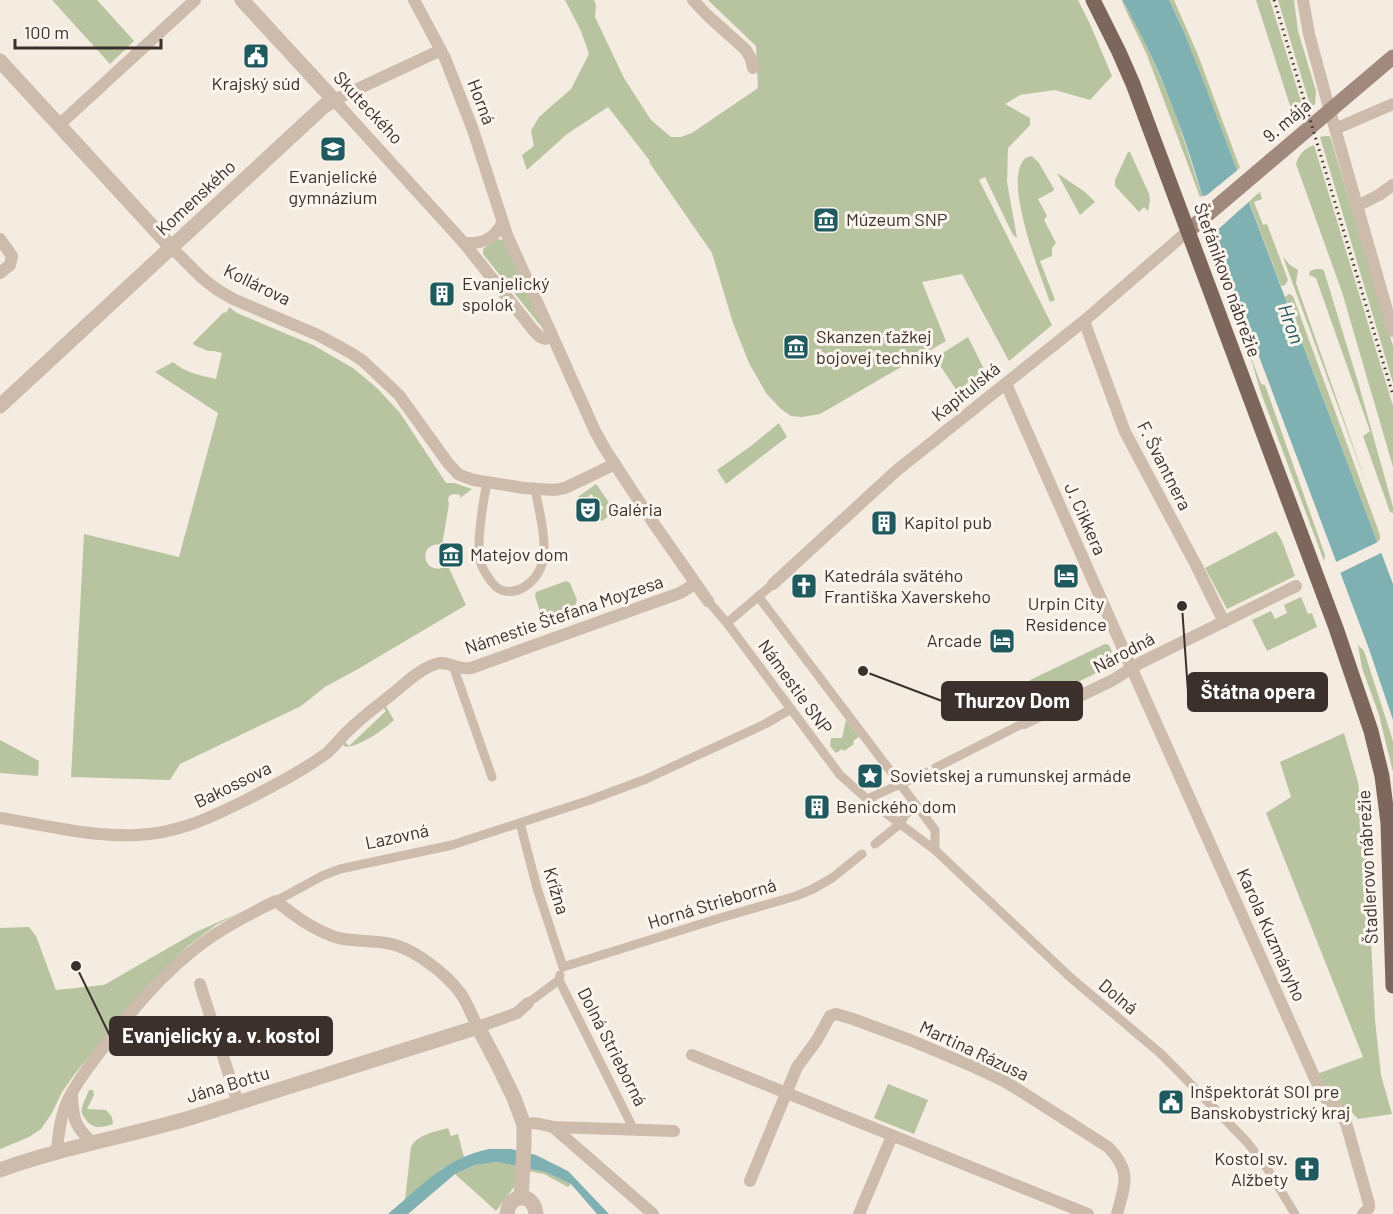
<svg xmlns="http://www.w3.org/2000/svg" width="1393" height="1214" font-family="Barlow,sans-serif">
  <rect width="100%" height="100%" fill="#f4ebe1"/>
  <g fill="#b8c4a0">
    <path d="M52,0H97L134,41L110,64Z"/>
    <path d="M565,0H594L596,5L595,17L624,78L651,120L671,137H681L692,133L758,88L756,46L708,0H1078L1090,24L1112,76L1090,100L1055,90L1020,95L1005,104L1030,118V125L1008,148L1007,182L1017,238L1013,235L985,177L979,180L1052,325L1009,361L962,274L922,282L946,341L820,414L802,417L791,416L781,409L766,393L749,363L733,323L712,253L649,162L650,161L608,107L567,134L527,170L522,155L534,146L531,131L539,117L571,89L589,54L581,31Z"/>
    <path d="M1121,0L1138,26L1173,106L1202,196L1200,197L1147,55Z"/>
    <path d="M1169,0H1174L1198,55L1240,168L1237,170L1184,32Z"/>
    <path d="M1256,0H1270L1304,111L1295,121Z"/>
    <path d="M1278,0H1294L1298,31L1316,91L1315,104L1311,108Z"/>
    <path d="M1325,136H1329L1331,139L1393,346V383L1320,137Z"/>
    <path d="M1314,145L1393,406V467L1342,292L1296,164C1299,153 1305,149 1314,145Z"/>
    <path d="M1128,152H1130L1149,194L1150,200L1148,211L1144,207L1139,212L1115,186V180Z"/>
    <path d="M1032,156L1039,163L1054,189L1053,191L1038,199L1047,216L1044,220L1056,243L1052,248V256L1040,261L1055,300L1050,302C1041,277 1003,181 1024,160C1026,157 1028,157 1032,156Z"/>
    <path d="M1057,173L1085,192L1095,202L1080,215Z"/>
    <path d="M1260,192L1262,199L1254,202L1263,225L1267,224L1288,280L1285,285L1281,286L1249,201Z"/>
    <path d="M497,239L504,240L544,330L483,254V249Z"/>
    <path d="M1283,257L1290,265L1298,270L1296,283L1369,491Z"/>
    <path d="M1216,261L1223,271L1240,320L1239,325L1261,384L1265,385L1325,555L1324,561L1261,393L1252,362L1214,262Z"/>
    <path d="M1316,269H1322L1324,271L1358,382L1393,507V513L1390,512L1363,436L1370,431L1316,278L1309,275L1310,271Z"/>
    <path d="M1289,294L1293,296L1380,535V540L1377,542L1285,297Z"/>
    <path d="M229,307L237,313L313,345L353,368L377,388L400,413L446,483H454L472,489L460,498V495L453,494L449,496L448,499L449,504L442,545C417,540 421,579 448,566L466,605L358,669L325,687L301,706L180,764L170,780L71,777L84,534L179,557L218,413L155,372L173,362C184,372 202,376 216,379L222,353L214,351H208L194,345L193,343L223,313L227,312Z"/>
    <path d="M968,337L987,375L986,384L964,401L935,358Z"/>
    <path d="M779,423L787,437L726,484L717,470L751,446Z"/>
    <path d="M596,484L615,511L602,521L596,515L604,508L591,494L584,501L578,497Z"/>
    <path d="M1276,531L1282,541L1295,576L1227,609L1205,568Z"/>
    <path d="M566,581L570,583L577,600L575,606L545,617L541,615L535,596L536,592Z"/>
    <path d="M1301,597L1308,614L1312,613L1317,627L1267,651L1252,620L1271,611L1275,619L1287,613L1284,605Z"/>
    <path d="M1105,644L1109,645L1116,660L1115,664L1039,701L1035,700L1028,685L1030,680Z"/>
    <path d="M1358,645L1364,651L1393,741V772L1379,715L1362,668Z"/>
    <path d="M385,705L394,720C382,731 362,745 346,747L343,745L345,742L349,746L386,711L382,706Z"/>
    <path d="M846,720L859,737L853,741L854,744L844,751L842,749L836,753L830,746L831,738H842Z"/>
    <path d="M1344,733L1358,782L1366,842L1375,1020L1381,1075L1392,1114L1358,1119L1349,1109L1330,1101L1317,1074L1363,1057L1266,813L1291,797L1280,762Z"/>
    <path d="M0,740L39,761L38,776L0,773Z"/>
    <path d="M241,912L216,925L188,946L147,986L74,1075L62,1092L52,1113L41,1129L29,1137L0,1149V928L29,927L36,936L56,990L104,985L196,932Z"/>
    <path d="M888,1084L928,1100L914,1134L874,1118Z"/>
    <path d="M89,1090H93L94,1095L87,1109L106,1110L112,1117L113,1124C100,1128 92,1130 84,1117C82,1114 81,1112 82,1108C83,1102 87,1096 89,1090Z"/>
    <path d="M448,1128L451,1136L458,1134L464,1157L441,1169L405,1200L411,1147C418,1134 435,1132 448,1128Z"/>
    <path d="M497,1162L545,1172L571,1184L568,1187L544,1174L518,1169L514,1187L496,1211L455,1174L475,1165Z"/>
  </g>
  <g fill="#7fb0b2">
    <path d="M1122,0H1169L1184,32L1206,88L1393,584V720L1369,649L1213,234C1191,153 1165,73 1122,0Z"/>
    <path d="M489,1149H511L536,1155L568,1171L609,1214H597L571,1184L545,1172L497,1162L475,1165L455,1174L408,1214H388C422,1186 443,1159 489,1149Z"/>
  </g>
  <g fill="#f4ebe1">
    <path d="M1240,168L1252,199L1213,234L1200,197L1207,195Z"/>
    <path d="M1378,542L1383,552L1338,574L1334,563Z"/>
  </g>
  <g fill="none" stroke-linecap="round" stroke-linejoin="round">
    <path stroke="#cfc6bd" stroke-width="9" stroke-dasharray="9 4.5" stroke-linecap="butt" d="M921,775L937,767"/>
    <g stroke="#cdbbac" stroke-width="9">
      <path d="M487,482C483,504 479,524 479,546C479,551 478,556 480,560C482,569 492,586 501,590C518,596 535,582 541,567C549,546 539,511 535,489"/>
      <path d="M758,596L935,830V850"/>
      <path d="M708,601L727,623L840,775L867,799L935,850L1071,978L1160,1053L1179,1072L1247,1142L1267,1168L1295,1214"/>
      <path d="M727,623L773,584"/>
      <path d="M453,666L492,777"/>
      <path d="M937,767L1024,723"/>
      <path d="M867,799L921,775"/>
      <path d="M520,823L537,888L563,967"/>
      <path d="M875,844L900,824L905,815L917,806"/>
      <path d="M276,901L322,876L340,869L452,845L590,800L646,779L765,724L791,709"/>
      <path d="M563,967L720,918L796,896L813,889L832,878L862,854"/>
      <path d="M559,980L634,1130"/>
      <path d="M528,1003L559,980L560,975"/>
    </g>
    <g stroke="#cdbbac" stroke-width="12">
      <path d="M414,0L445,58L473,130L507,235L595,431L605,449L652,521L708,601"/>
      <path d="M693,0L707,15L746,50L751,59L753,68"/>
      <path d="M1303,0L1309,34L1326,97L1393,331"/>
      <path d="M441,50L334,100L464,243L534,331L540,337L545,339L549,336L551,332"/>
      <path d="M59,125L195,0"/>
      <path d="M1335,129L1393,104"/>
      <path d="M1357,206L1379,195L1393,185"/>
      <path d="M0,239L12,256L10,265L0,273"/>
      <path d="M464,243C483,244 494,239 503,222"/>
      <path d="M171,247L201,277L216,289L233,299L318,335L351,353L363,361L399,395L448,463L458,474L465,477L474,480L524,488L554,490L565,488L615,464"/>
      <path d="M1084,321L1125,432L1196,565L1224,622"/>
      <path d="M1006,384L1136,678L1321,1092L1326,1099L1335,1105L1346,1123L1369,1204V1208L1363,1214"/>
      <path d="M773,584L896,471L1084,321L1188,231"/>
      <path d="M1024,723L1113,680L1140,663L1296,586"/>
      <path d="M0,818C45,825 90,837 136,835C177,834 212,817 248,799C275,785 302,771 327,753C335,746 341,737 349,730C362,717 377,706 391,695C405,684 419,669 436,664C446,660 457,670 471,668L680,593L695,584"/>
      <path d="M200,984L238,1103"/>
      <path d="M692,1055L1088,1214"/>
      <path d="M72,1096C73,1119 75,1127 92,1142"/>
      <path d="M524,1125C534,1121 543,1125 553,1127L674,1131"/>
      <path d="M553,1127L653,1214"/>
      <path d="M57,1152C58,1135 60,1118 67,1102C75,1084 88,1068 100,1052C130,1012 163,972 204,942C226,926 251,913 276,901C295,916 312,929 335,937C351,942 369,940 386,943C411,946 447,974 461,994C468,1004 472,1017 478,1027L517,1013L528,1003"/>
      <path d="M750,1181L797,1067L817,1040L830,1016L836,1014L853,1019L910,1040L972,1066L1002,1080L1022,1092L1108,1147C1132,1171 1125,1184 1117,1214"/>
      <path d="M859,1214L892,1136"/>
    </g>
    <g stroke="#cdbbac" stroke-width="15">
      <path d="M0,61L171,247"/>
      <path d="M0,406L324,106L334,100L242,0"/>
      <path d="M0,1170C63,1147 129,1136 193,1117L478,1027L498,1065L514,1098L524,1125V1145L521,1198"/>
      <path d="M507,1214C509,1192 534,1192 536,1214"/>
    </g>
    <path stroke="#a18a7d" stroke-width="15" d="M1188,231L1393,57"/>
    <path stroke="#7d675c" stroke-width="15" d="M1093,0L1119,52L1133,84L1336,628L1371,731L1382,776L1388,823L1393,986"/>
    <path stroke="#3b302b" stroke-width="3" stroke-dasharray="1.5 4.5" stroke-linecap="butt" d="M1274,0L1393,395"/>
  </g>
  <defs>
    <symbol id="civic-square" viewBox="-11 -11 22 22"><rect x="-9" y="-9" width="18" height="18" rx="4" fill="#1f5a5e" stroke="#fbf5ee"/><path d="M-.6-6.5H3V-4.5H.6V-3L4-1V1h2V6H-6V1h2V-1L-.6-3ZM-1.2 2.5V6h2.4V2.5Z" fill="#fff"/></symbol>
    <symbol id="school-square" viewBox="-11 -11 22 22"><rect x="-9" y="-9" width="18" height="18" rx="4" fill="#1f5a5e" stroke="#fbf5ee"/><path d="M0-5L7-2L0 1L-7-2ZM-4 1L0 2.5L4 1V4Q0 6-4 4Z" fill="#fff"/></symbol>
    <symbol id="museum-square" viewBox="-11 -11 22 22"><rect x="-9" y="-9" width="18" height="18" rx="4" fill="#1f5a5e" stroke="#fbf5ee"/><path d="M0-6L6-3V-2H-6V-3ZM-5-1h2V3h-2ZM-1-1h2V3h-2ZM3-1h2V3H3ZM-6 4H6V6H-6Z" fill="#fff"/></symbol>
    <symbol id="building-square" viewBox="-11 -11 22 22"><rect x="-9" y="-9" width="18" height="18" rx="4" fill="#1f5a5e" stroke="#fbf5ee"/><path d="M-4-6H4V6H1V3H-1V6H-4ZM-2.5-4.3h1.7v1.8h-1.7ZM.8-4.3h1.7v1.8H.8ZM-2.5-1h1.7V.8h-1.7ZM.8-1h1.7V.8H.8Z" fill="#fff"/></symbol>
    <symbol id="theatre-square" viewBox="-11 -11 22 22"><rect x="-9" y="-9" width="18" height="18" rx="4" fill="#1f5a5e" stroke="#fbf5ee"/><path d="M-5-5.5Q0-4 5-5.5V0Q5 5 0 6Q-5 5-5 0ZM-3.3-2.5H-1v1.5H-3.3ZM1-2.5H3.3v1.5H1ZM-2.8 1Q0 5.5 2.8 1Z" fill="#fff"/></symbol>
    <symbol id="hotel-square" viewBox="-11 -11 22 22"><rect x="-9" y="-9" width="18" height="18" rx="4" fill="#1f5a5e" stroke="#fbf5ee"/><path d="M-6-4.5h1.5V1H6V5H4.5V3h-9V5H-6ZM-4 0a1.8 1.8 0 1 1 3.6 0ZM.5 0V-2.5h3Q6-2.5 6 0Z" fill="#fff"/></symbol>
    <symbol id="church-square" viewBox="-11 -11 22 22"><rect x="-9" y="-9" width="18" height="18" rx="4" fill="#1f5a5e" stroke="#fbf5ee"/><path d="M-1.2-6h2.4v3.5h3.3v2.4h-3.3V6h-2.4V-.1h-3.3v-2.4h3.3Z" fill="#fff"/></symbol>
    <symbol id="sight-square" viewBox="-11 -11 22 22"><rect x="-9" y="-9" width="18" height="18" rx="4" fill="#1f5a5e" stroke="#fbf5ee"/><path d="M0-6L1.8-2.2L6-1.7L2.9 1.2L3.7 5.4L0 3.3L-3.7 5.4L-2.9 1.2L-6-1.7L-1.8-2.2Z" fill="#fff"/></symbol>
  </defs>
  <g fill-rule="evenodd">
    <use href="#civic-square" x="241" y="41" width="30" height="30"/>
    <use href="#school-square" x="318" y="134" width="30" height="30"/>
    <use href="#museum-square" x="811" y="205" width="30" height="30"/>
    <use href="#building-square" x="427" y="279" width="30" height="30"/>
    <use href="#museum-square" x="781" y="332" width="30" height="30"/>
    <use href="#theatre-square" x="573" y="495" width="30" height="30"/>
    <use href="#building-square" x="869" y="508" width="30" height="30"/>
    <use href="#museum-square" x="436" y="540" width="30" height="30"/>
    <use href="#hotel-square" x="1051" y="561" width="30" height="30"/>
    <use href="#church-square" x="789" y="571" width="30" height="30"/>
    <use href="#hotel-square" x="987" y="626" width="30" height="30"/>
    <use href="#sight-square" x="855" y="761" width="30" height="30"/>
    <use href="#building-square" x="802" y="792" width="30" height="30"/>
    <use href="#civic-square" x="1156" y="1087" width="30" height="30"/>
    <use href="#church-square" x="1292" y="1154" width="30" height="30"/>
  </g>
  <g text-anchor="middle" stroke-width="6" stroke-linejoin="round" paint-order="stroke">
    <g font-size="18" fill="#3b302b" stroke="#fbf5ee" text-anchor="start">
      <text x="256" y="90" text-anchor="middle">Krajský súd</text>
      <text x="333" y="183" text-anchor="middle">Evanjelické<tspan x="333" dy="21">gymnázium</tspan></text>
      <text x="846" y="226">Múzeum SNP</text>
      <text x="462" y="290">Evanjelický<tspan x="462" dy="21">spolok</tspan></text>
      <text x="816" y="343">Skanzen ťažkej<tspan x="816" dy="21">bojovej techniky</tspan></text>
      <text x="608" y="516">Galéria</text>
      <text x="904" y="529">Kapitol pub</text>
      <text x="470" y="561">Matejov dom</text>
      <text x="824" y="582">Katedrála svätého<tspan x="824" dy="21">Františka Xaverskeho</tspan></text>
      <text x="1066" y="610" text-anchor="middle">Urpin City<tspan x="1066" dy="21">Residence</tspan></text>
      <text x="982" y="647" text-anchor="end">Arcade</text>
      <text x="890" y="782">Sovietskej a rumunskej armáde</text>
      <text x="836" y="813">Benického dom</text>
      <text x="1190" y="1098">Inšpektorát SOI pre<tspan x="1190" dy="21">Banskobystrický kraj</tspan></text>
      <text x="1288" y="1165" text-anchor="end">Kostol sv.<tspan x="1288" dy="21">Alžbety</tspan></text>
    </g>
    <g font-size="18" fill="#3b302b" stroke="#fbf5ee">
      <text transform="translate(481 102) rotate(69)" y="6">Horná</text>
      <text transform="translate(368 108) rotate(47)" y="6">Skuteckého</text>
      <text transform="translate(1287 121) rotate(-40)" y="6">9. mája</text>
      <text transform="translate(196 198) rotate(-43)" y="6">Komenského</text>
      <text transform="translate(1227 280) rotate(70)" y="6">Štefánikovo nábrežie</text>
      <text transform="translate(257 285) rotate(26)" y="6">Kollárova</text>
      <text transform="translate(966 392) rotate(-39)" y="6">Kapitulská</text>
      <text transform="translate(1164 466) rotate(63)" y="6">F. Švantnera</text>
      <text transform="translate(1085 519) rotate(66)" y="6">J. Cikkera</text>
      <text transform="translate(564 615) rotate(-19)" y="6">Námestie Štefana Moyzesa</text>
      <text transform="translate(1124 653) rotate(-28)" y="6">Národná</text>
      <text transform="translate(795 687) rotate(54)" y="6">Námestie SNP</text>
      <text transform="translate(233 785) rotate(-26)" y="6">Bakossova</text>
      <text transform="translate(397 837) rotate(-12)" y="6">Lazovná</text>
      <text transform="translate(1368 867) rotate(-93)" y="6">Štadlerovo nábrežie</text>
      <text transform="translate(556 891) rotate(73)" y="6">Krížna</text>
      <text transform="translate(712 904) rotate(-17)" y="6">Horná Strieborná</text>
      <text transform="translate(1271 935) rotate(66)" y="6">Karola Kuzmányho</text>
      <text transform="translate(1118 997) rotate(40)" y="6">Dolná</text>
      <text transform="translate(612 1047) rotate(63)" y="6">Dolná Strieborná</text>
      <text transform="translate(974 1051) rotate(25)" y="6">Martina Rázusa</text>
      <text transform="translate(228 1085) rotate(-17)" y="6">Jána Bottu</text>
    </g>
    <g font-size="20" font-style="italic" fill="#1f5a5e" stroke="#fbf5ee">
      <text transform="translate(1291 324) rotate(70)" y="7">Hron</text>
    </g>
  </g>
  <path fill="none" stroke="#3b302b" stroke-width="2" d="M1182 606L1188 692M863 671L942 701M76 966L110 1036"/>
  <g fill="#3b302b" stroke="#fbf5ee" stroke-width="2">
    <circle cx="1182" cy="606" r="6"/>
    <circle cx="863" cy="671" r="6"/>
    <circle cx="76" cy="966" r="6"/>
  </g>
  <g fill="#3b302b" stroke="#3b302b" stroke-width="2">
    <rect x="1188" y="673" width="139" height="38" rx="6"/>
    <rect x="942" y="682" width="140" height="38" rx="6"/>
    <rect x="110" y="1017" width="222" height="38" rx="6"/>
  </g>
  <g font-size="20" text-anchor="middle" font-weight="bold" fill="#fff">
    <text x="1258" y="699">Štátna opera</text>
    <text x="1012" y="708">Thurzov Dom</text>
    <text x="221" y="1043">Evanjelický a. v. kostol</text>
  </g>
  <path d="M15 39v9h146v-9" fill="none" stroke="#3b302b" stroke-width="3"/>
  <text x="24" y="39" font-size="18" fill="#3b302b" stroke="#fbf5ee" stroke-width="4.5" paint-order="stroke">100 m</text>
</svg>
